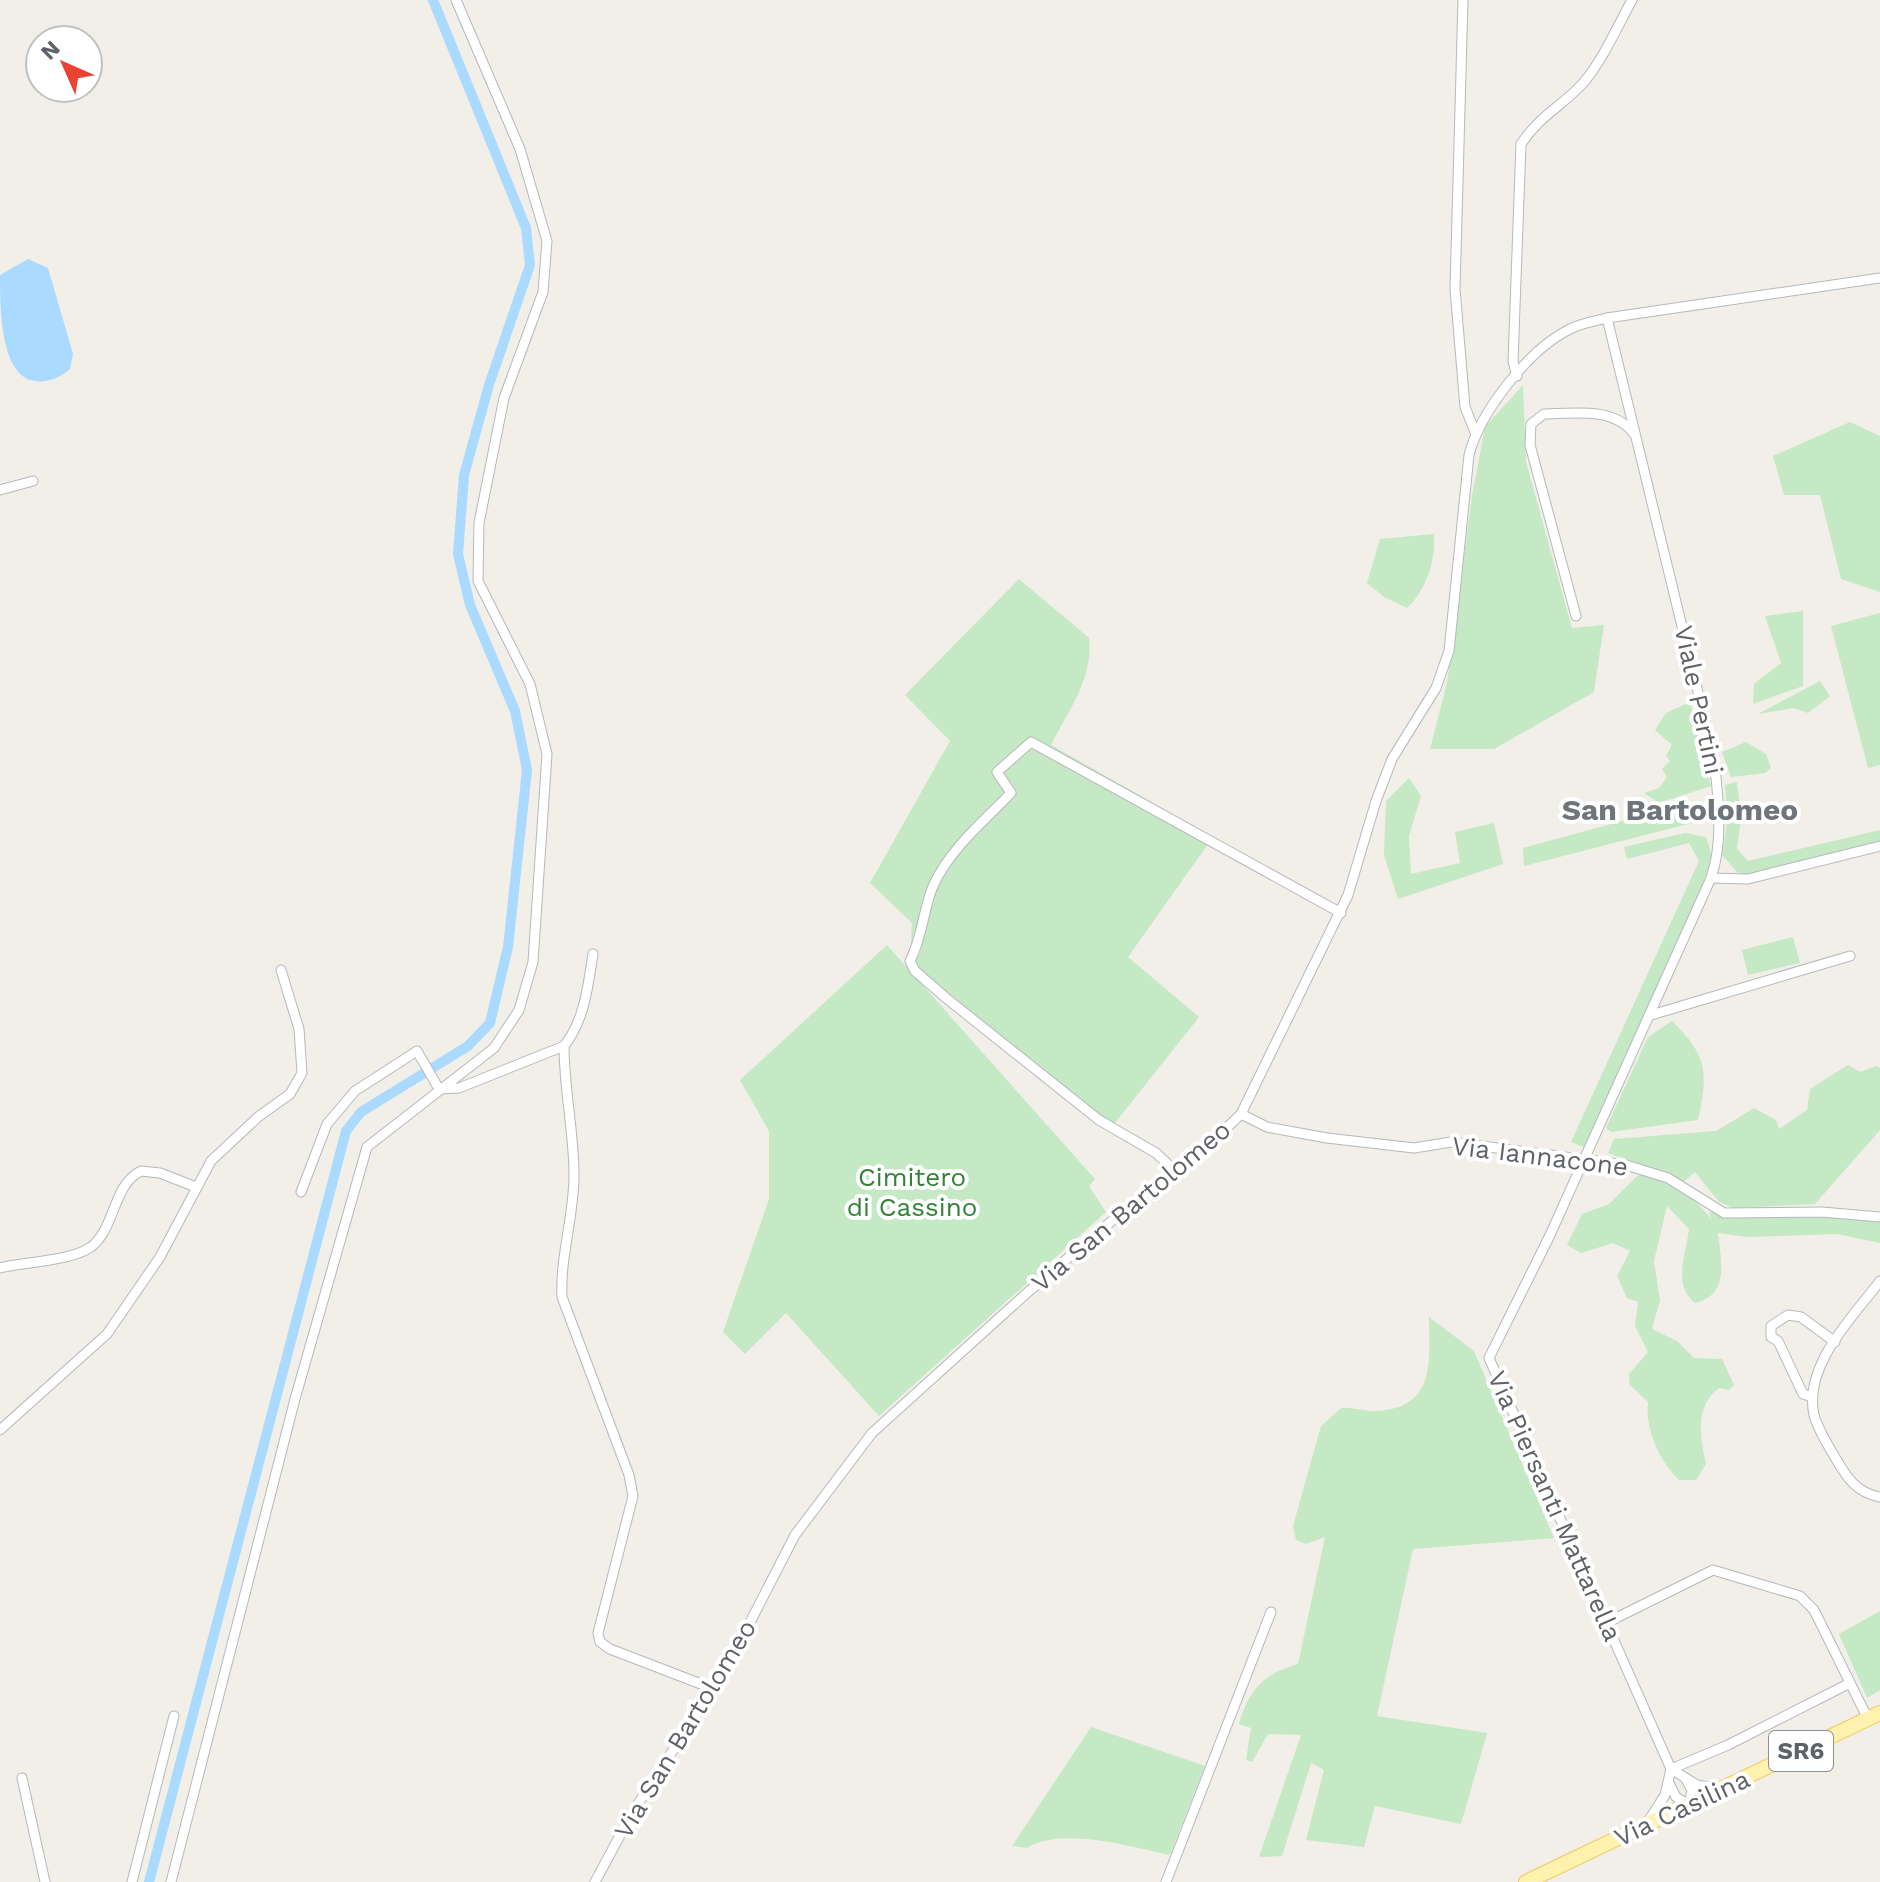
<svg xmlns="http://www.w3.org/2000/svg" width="1880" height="1882" font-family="'Work Sans',sans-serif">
  <rect width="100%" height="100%" fill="#f1efe8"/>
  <g fill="#c5e8c5">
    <path d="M1523,385L1526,462L1572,628L1604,625L1594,692L1494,749H1430L1447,683L1472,496L1485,427Z"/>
    <path d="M1850,422L1880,436V592L1841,579L1820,495H1784L1773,456Z"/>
    <path d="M1434,534C1436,560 1426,590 1407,608L1384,597L1367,583L1380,539Z"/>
    <path d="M1019,579L1089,638C1094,677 1068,711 1051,745L1213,837L1128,957L1199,1017L1111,1128L910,961L912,923L870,883L950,741L905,695Z"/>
    <path d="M1803,611V686L1753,704L1754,684L1781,663L1765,616Z"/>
    <path d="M1880,613V765L1868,768L1831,626Z"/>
    <path d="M1820,681L1830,696L1808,713L1794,708L1758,714Z"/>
    <path d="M1690,702L1711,786L1659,803L1644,793L1659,788L1667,777L1662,769L1670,761L1666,756L1672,745L1655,730L1666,713Z"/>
    <path d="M1746,742L1766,754L1771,768L1765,773L1731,777L1722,752Z"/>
    <path d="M1409,778L1421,796L1409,836L1411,874L1460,863L1455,832L1494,823L1503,864L1398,899L1384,855L1386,801Z"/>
    <path d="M1737,782L1741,818L1737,849L1748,861L1880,830V842L1744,875L1737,872L1722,855L1727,822L1725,785Z"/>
    <path d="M1692,802L1696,822L1524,866L1523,848Z"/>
    <path d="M1685,833L1706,837L1712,856L1703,884L1586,1148L1571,1142L1699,861L1689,843L1627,859L1624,847Z"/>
    <path d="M1793,937L1800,963L1748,975L1742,950Z"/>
    <path d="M887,945L1095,1179L1089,1186L1106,1212L879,1416L786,1313L745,1354L723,1332L769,1199V1131L740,1080Z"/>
    <path d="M1672,1021C1708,1056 1708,1073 1698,1120L1611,1132L1606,1128L1648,1037Z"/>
    <path d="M1848,1065L1860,1072L1876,1066L1880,1068V1130L1815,1204L1734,1208L1719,1202L1695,1172L1683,1182L1608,1153L1614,1139L1716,1131L1754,1108L1776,1120L1779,1129L1807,1110L1810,1089Z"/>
    <path d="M1646,1173C1669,1184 1699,1199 1712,1221L1709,1212L1731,1215L1815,1212L1880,1218V1243L1837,1234L1747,1237L1718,1233C1721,1260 1730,1295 1695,1303C1672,1285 1686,1255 1689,1229L1667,1206L1654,1261L1660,1300L1652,1329L1677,1341L1694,1358L1722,1359L1734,1385L1729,1390L1719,1388C1694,1407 1700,1437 1706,1464L1696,1480H1679C1659,1460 1645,1429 1648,1402L1630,1385L1629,1374L1648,1352L1635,1326L1638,1302L1627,1298L1617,1276L1630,1251L1613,1243L1581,1253L1567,1245L1582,1214L1609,1204L1637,1176Z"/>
    <path d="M1429,1317L1474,1351L1554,1538L1413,1549L1377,1716L1487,1733L1461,1824L1375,1806L1364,1847L1306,1840L1324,1770L1311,1763L1282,1856L1259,1857L1301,1735L1268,1734L1252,1762L1246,1760L1251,1728L1239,1724C1249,1689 1264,1674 1298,1664L1325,1537L1306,1544L1296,1540L1293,1526L1321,1426L1341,1408C1353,1407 1366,1412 1378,1411C1437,1406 1429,1361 1429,1317Z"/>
    <path d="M1880,1611V1690L1867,1698L1839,1634Z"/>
    <path d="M1091,1727L1205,1766L1170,1855C1132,1847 1060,1826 1027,1848L1012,1846Z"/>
  </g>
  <path fill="#aadaff" d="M28,259L48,268L73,354L70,369C58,379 45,384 30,380C0,370 0,306 0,275Z"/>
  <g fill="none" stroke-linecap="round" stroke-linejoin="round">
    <path stroke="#aadaff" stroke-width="10" d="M149,1882L346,1131L361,1112L468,1046L490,1023L508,947L527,770L515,711L470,605L458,554L464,475L489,385L530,265L526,228L433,0"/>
    <defs>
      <g id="street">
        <path d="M1463,0L1455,289L1465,407L1475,432"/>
        <path d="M1607,318L1714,758C1718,797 1724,840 1711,878L1550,1235L1489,1358L1671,1769L1697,1785L1719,1789"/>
        <path d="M1517,376L1513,361L1521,144C1541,114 1563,106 1584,82C1604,58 1617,27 1632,0"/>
        <path d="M0,490L33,481"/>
        <path d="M1576,616L1530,445L1531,424L1544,414C1574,413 1615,407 1634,434"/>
        <path d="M1711,878L1748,879L1880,846"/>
        <path d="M1651,1015L1850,956"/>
        <path d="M564,1046C585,1020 588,985 593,954"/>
        <path d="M1241,1114L1267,1127L1327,1138L1414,1148L1451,1142L1626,1165L1668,1178L1724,1213L1822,1212L1880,1217"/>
        <path d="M1173,1169L1156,1153L1099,1120L946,998L915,971L910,961C923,936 923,908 934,884C951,848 984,821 1011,793L997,772L1031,742L1341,913"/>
        <path d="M301,1192L327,1124L355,1091L417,1051L439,1089L459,1088L564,1046C564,1089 574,1132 574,1175C574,1217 560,1256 562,1297L629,1475L633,1496L598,1633L600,1642L610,1649L714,1689"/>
        <path d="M0,1268C24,1262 71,1261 91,1247C115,1229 113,1184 141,1171L160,1173L196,1187"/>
        <path d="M1880,1281C1853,1317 1803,1365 1814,1415C1818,1430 1828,1445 1836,1459C1847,1478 1857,1493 1880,1497"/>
        <path d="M1812,1397L1803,1394L1778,1341L1771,1337V1326L1788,1315L1801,1317L1835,1342"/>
        <path d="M0,1430L107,1334L160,1257L211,1161L258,1117L290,1094L302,1073L299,1029L281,970"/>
        <path d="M1608,1622L1713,1570L1800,1596L1814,1610L1868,1719"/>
        <path d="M1671,1769L1728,1745L1850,1683"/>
        <path d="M22,1778L45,1882"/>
        <path d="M1669,1783L1676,1797L1689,1805L1692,1790L1686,1779"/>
        <path d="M1649,1820L1665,1795L1671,1769"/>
        <path d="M132,1882L174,1716"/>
        <path d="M171,1882L295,1399L367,1147L494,1048L519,1010L533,962L547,754L530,684L478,581L479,523L504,398L543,292L547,241L520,149L456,0"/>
        <path d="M595,1882L632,1813L726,1669L795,1535L872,1433L1028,1292L1173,1169L1211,1143L1241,1114L1348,895L1376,801L1392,759L1436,688L1449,651L1469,455C1480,412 1529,349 1570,329C1581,323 1595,321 1607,318L1880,278"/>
        <path d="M1166,1882L1271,1612"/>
      </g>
      <path id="primary" d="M1526,1882L1880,1713"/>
    </defs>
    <use href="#street" stroke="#b5b8bc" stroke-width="11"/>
    <use href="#primary" stroke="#f2c960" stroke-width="16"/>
    <use href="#street" stroke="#fff" stroke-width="9"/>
    <use href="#primary" stroke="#fff2af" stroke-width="14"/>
  </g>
  <g text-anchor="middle" stroke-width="8" stroke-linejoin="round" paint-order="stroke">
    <rect fill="#fff" stroke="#8f9295" stroke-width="2" x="1769" y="1731" width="64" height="40" rx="6"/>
    <g font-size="24" font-weight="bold" fill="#5f6368">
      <text x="1801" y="1759">SR6</text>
    </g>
    <g font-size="26" fill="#5f6368" stroke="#fff">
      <text transform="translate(1699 700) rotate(78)" y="9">Viale Pertini</text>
      <text transform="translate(1540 1156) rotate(7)" y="9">Via Iannacone</text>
      <text transform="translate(1131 1206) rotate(-40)" y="9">Via San Bartolomeo</text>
      <text transform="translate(1555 1506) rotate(66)" y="9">Via Piersanti Mattarella</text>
      <text transform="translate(685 1729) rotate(-59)" y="9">Via San Bartolomeo</text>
      <text transform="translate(1682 1808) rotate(-25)" y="9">Via Casilina</text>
    </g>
    <g font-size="26" fill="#348238" stroke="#fff">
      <text x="912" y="1186">Cimitero<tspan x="912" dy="30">di Cassino</tspan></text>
    </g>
    <g font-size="30" font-weight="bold" fill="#70757a" stroke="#fff">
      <text x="1680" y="820">San Bartolomeo</text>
    </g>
  </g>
  <g transform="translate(64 64) rotate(315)"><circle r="38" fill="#ffffff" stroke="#bfc1c3" stroke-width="2"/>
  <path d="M0-6L14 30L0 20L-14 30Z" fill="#ea4335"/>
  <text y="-12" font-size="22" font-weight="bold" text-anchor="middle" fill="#5f6368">N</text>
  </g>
</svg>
